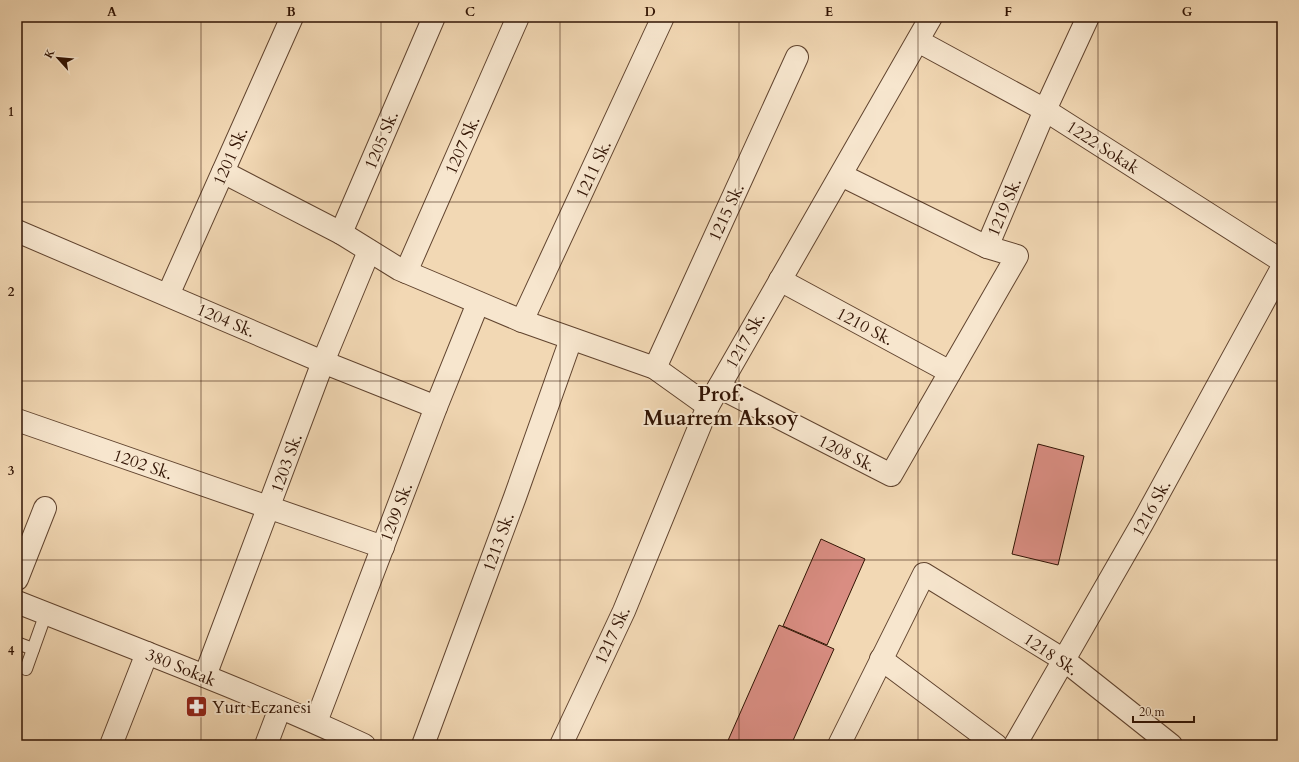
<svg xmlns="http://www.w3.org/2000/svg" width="1299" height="762" font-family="Cardo,serif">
  <rect width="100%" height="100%" fill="#f2d8b4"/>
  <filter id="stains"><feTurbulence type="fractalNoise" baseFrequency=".005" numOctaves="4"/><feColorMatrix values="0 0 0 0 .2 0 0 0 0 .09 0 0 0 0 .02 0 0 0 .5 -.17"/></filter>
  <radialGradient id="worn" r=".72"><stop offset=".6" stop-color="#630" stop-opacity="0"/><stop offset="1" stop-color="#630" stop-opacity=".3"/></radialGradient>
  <g fill="#d98d82" stroke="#311303">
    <path d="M1038,444L1084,456L1058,565L1012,554Z"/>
    <path d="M821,539L865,559L827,645L783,626Z"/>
    <path d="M779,625L834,649L791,745H726Z"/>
  </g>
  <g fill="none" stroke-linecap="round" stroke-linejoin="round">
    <defs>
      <g id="lane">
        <path d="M17,643L33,649"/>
        <path d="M26,669L46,613"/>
      </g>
      <g id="street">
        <path d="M434,17L341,233L399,269L522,321L655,368L708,406"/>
        <path d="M918,41L1045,110L1282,261"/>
        <path d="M223,172L341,233"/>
        <path d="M841,175L987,247"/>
        <path d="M17,231L323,362L436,407"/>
        <path d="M406,272L518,17"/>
        <path d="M780,280L950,372"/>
        <path d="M168,295L292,17"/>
        <path d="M522,321L663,17"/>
        <path d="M655,368L797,57"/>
        <path d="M719,387L891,475L1017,256L987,247L1045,110L1088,17"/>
        <path d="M17,420L383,547"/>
        <path d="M17,579L45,508"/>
        <path d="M17,602C133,648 251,692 364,745"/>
        <path d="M881,659L996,745"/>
        <path d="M205,676L323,362L369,251"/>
        <path d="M316,722L436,407L478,303"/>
        <path d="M111,745L147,653"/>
        <path d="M266,745L280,708"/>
        <path d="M423,745L515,497L571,339"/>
        <path d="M561,745L624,611L708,406L931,17"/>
        <path d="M839,745L924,574L1064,660L1171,745"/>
        <path d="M1015,745L1143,522L1282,268"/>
      </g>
    </defs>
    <use href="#lane" stroke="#61442f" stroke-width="14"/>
    <use href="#street" stroke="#61442f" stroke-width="24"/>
    <use href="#lane" stroke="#f7e6ce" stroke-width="12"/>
    <use href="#street" stroke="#f7e6ce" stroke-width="22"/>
  </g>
  <path fill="none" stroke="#311303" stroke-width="1" stroke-opacity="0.55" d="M201,17V745M381,17V745M560,17V745M739,17V745M918,17V745M1098,17V745M17,202H1282M17,381H1282M17,560H1282"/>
  <defs>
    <symbol id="pharmacy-square" viewBox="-11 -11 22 22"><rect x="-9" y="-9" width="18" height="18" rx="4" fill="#8f2418" stroke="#f7e6ce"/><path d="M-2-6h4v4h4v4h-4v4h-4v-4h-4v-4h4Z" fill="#fff"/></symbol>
  </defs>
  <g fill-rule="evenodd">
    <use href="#pharmacy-square" x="184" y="694" width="25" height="25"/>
  </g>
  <g text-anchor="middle" stroke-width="4" stroke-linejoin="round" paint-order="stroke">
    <g font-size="17" fill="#311303" stroke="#f7e6ce">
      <text transform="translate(381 140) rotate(-67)" y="6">1205 Sk.</text>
      <text transform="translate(462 145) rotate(-66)" y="6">1207 Sk.</text>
      <text transform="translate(1103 147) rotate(33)" y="6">1222 Sokak</text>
      <text transform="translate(230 156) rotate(-66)" y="6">1201 Sk.</text>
      <text transform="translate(593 169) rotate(-65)" y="6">1211 Sk.</text>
      <text transform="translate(1004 207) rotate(-67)" y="6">1219 Sk.</text>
      <text transform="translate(726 212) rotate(-65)" y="6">1215 Sk.</text>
      <text transform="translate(226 320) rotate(23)" y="6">1204 Sk.</text>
      <text transform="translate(865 326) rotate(28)" y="6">1210 Sk.</text>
      <text transform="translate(745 340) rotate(-60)" y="6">1217 Sk.</text>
      <text transform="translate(847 453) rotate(27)" y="6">1208 Sk.</text>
      <text transform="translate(286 463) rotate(-70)" y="6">1203 Sk.</text>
      <text transform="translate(143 464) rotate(19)" y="6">1202 Sk.</text>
      <text transform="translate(1151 508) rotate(-61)" y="6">1216 Sk.</text>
      <text transform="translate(396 512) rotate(-69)" y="6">1209 Sk.</text>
      <text transform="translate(498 542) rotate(-70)" y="6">1213 Sk.</text>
      <text transform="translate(612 635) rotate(-65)" y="6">1217 Sk.</text>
      <text transform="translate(1051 654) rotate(34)" y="6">1218 Sk.</text>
      <text transform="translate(181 667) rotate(22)" y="6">380 Sokak</text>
    </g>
    <g font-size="17" fill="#311303" stroke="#f7e6ce" text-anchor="start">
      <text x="212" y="713">Yurt Eczanesi</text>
    </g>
    <g font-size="21" font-weight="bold" fill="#311303" stroke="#f7e6ce">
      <text x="721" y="401">Prof.<tspan x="721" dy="24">Muarrem Aksoy</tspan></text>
    </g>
  </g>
  <rect width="1299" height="762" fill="none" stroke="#f2d8b4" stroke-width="44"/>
  <g transform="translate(58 58) rotate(297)" stroke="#f7e6ce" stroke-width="3" paint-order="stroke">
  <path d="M0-3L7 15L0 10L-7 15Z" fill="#311303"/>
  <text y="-6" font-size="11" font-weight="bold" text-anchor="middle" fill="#311303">K</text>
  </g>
  <path d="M1133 716v6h61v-6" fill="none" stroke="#311303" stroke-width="2"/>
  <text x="1139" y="716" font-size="12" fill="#311303" stroke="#f7e6ce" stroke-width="3" paint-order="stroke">20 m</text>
  <rect x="22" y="22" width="1255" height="718" fill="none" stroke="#311303" stroke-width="1.5"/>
  <g font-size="13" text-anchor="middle" font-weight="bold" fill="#311303">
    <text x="112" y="16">A</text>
    <text x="291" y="16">B</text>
    <text x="470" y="16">C</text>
    <text x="650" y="16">D</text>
    <text x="829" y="16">E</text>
    <text x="1008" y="16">F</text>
    <text x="1187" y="16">G</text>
    <text x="11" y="116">1</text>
    <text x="11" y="296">2</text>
    <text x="11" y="475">3</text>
    <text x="11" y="655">4</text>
  </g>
  <rect width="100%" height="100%" filter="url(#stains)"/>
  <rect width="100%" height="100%" fill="url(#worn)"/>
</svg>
